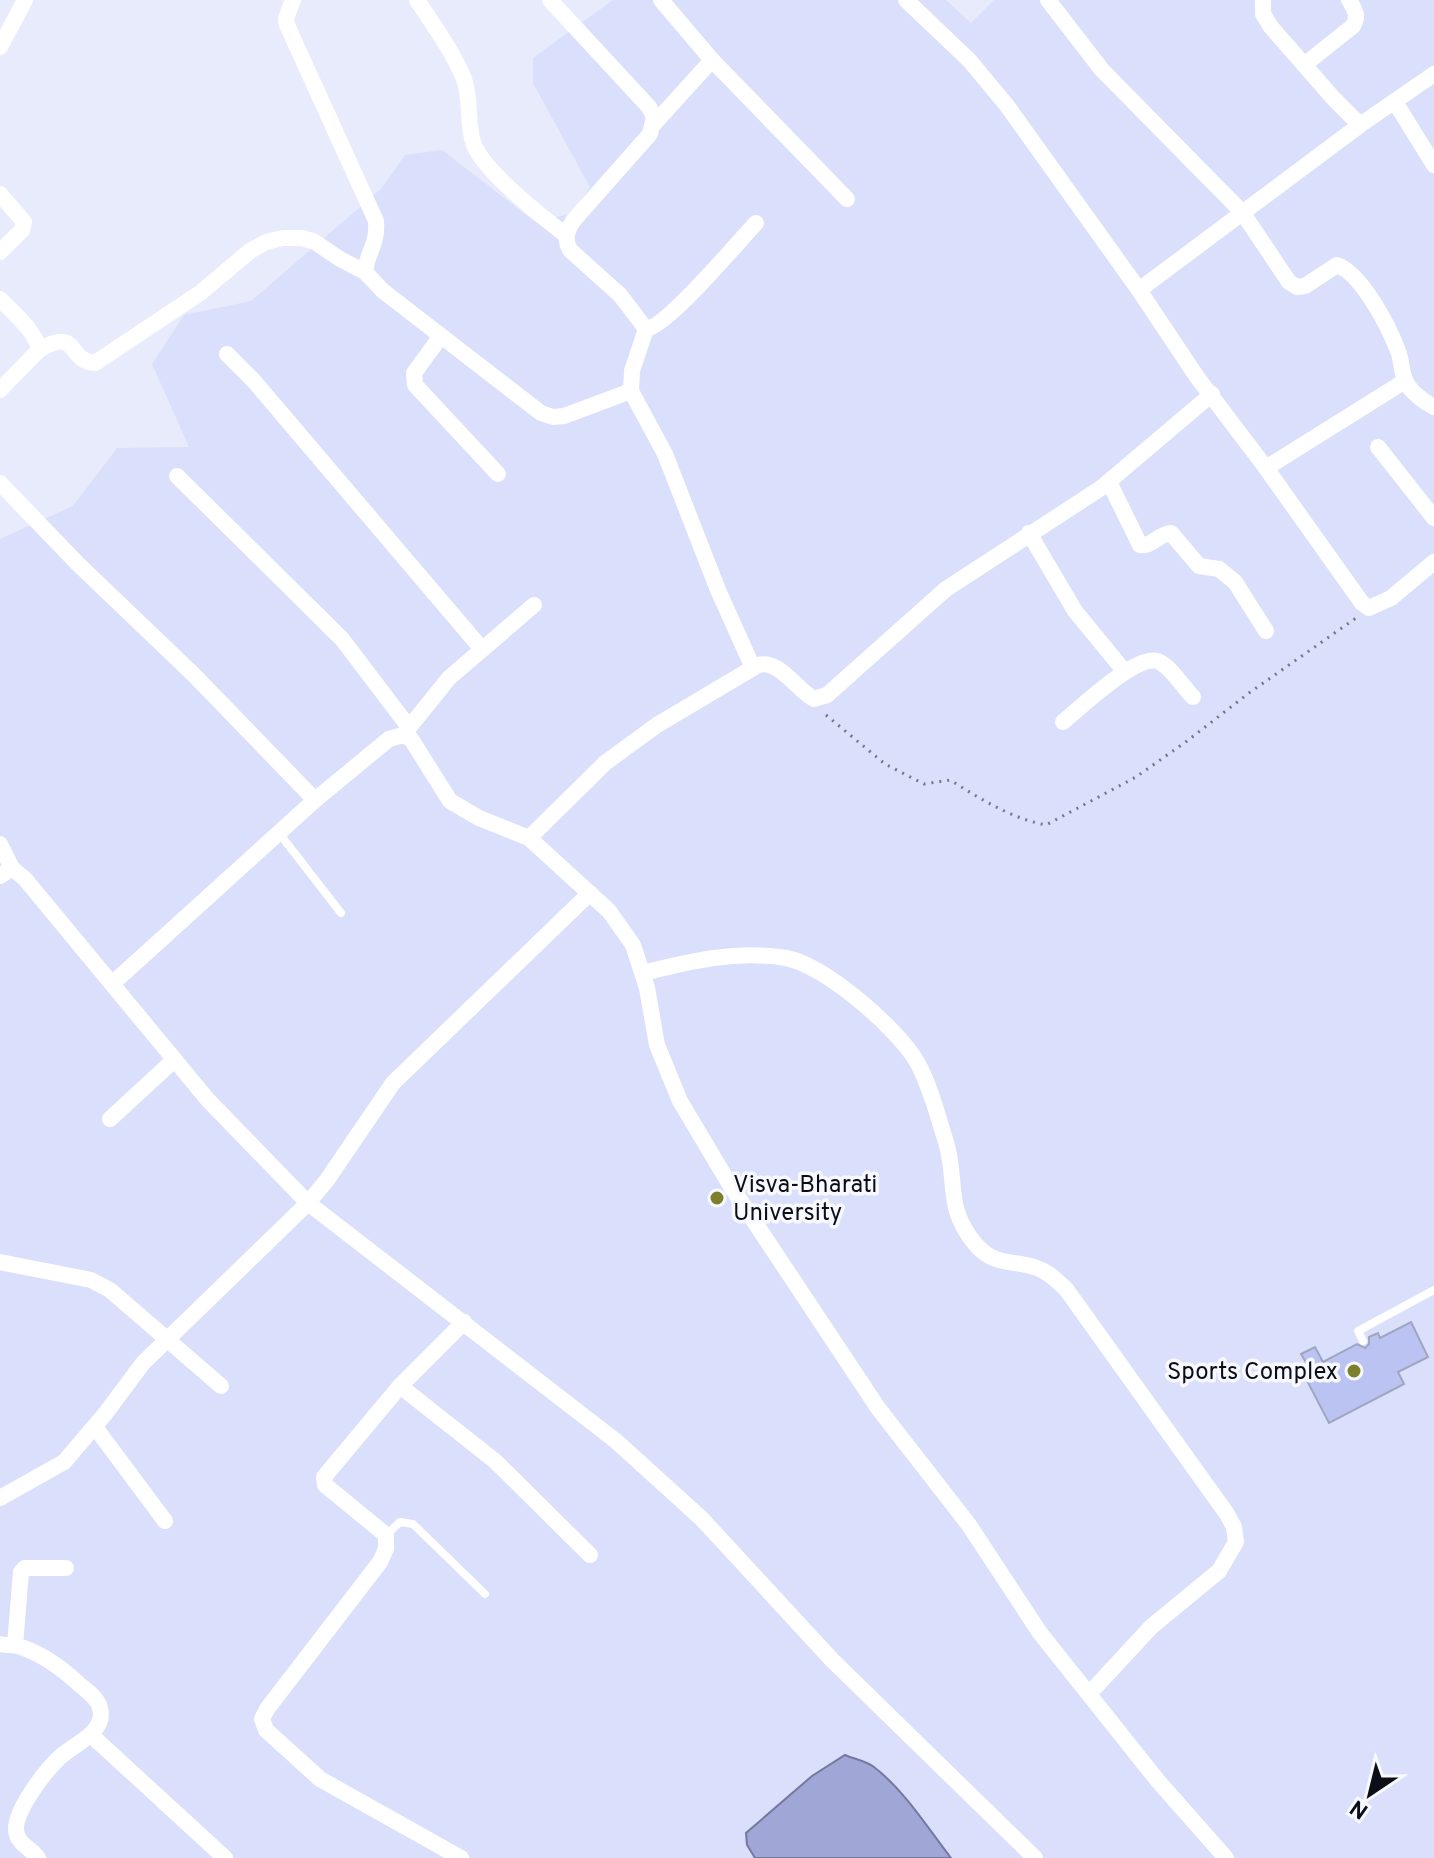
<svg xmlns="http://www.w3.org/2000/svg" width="1434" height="1858" font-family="Overpass,sans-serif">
  <rect width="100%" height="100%" fill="#e8ebfc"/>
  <path fill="#dadffb" d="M613,0H946L971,23L994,0H1434V1858H0V539L73,506L117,448L189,447L152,364L184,315L251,301L381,189L405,155L442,150L534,221L572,214L590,187L533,83V58Z"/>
  <path fill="#a0a7d6" stroke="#74799d" stroke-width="2" d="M845,1755C854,1759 866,1761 874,1767C905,1791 927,1827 951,1858H755L747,1845L746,1833L812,1776Z"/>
  <path fill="#bbc3f3" stroke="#a1a6bf" stroke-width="2" d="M1411,1322L1428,1357L1398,1372L1404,1384L1329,1423L1303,1373L1310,1369L1301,1354L1315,1347L1323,1362L1357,1344L1365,1348L1369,1344V1337L1378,1333L1380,1338Z"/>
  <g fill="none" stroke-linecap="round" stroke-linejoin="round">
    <path stroke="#767885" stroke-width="3" stroke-dasharray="2 6" stroke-linecap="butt" d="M826,715L885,764L924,784L950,780C981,799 1010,818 1046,825L1136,777L1187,741L1249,693L1356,618"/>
    <g stroke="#fff" stroke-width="8">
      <path d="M279,833L341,913"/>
      <path d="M1363,1341L1358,1331L1434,1290"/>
      <path d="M386,1535L400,1522L413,1524L485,1594"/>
    </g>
    <g stroke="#fff" stroke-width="16">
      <path d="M293,0L286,18L287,25L376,221C378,245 367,252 365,272"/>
      <path d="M417,0C433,25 453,51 464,79C472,101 466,124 474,145C485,172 542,217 566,235"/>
      <path d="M550,0L649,107L654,117L650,134L573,221C567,231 564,239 570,250L620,295L646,329L632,371L631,391L665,454L718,590L753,668"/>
      <path d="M661,0L712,60L847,199"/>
      <path d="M906,0L970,61L1008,107L1139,290L1197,377L1266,468L1362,603L1369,608L1391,598L1434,562"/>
      <path d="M1048,0L1102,70L1242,212L1289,282L1297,287L1305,286L1337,265C1362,274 1389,327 1398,351C1402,360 1401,373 1406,382C1411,392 1424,402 1434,407"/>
      <path d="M1263,0V14L1271,27L1334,99L1360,125"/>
      <path d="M0,47L25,0"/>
      <path d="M1304,65L1353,26C1359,16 1355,10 1349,0"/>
      <path d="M1395,102L1434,165"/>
      <path d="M654,124L712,60"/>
      <path d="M0,194L24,222L22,230L0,252"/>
      <path d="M1139,290L1360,125L1434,74"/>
      <path d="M0,299C13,313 36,331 39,350L0,390"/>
      <path d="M646,329C666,328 738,242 756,223"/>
      <path d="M441,336L414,373L415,385L498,474"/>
      <path d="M39,350C80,326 66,361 95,363L200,293L250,251L266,242L283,238H302L315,242L340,259L365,272L383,291L541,413L553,417L564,416L631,391"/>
      <path d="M227,354L253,380L481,648"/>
      <path d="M1212,394L1101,488L946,589L827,695L814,699C797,690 779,659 758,665L657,725L605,763L529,838L609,911L633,945L647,988L657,1045L680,1101L730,1185L878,1408L969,1525L1040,1633L1158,1781L1226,1858"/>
      <path d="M1378,447L1434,518"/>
      <path d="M1266,468L1405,381"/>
      <path d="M177,476L342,639L408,726"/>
      <path d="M1109,482L1140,545C1152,547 1158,534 1171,533L1199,566L1219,569L1235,582L1266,631"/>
      <path d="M0,483L78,564L194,675L315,800L389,739L403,735L411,739L450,801L479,818L529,838"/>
      <path d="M1029,533L1075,611L1125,672"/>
      <path d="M1063,722C1080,708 1135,655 1157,661C1170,665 1183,687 1193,697"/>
      <path d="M403,735L449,678L534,605"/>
      <path d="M0,844L12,868"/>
      <path d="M0,876L12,868L25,879L208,1100L308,1203L327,1180L393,1083L590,893"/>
      <path d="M643,973C691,961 736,950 786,958C825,965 898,1029 917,1062C930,1085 938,1117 946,1142C958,1182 944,1207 976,1245C996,1267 1012,1259 1037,1268C1049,1272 1057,1281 1066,1289L1227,1514L1234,1527L1236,1542L1219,1571L1151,1627L1089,1694"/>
      <path d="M112,984L315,800"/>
      <path d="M110,1119L174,1060"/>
      <path d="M0,1262L91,1280L110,1290L221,1386"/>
      <path d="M400,1386L495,1461L590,1555"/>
      <path d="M95,1427L165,1521"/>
      <path d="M0,1498L64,1462L105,1414L143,1363L308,1203L616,1441L702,1519L832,1660L1035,1858"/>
      <path d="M0,1644C6,1646 12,1644 18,1646C41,1653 63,1669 80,1685C87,1691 98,1698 100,1708C107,1732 73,1745 60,1757C45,1771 15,1810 16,1830C17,1844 31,1848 38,1858"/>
      <path d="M15,1645L21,1572L25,1568H66"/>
      <path d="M91,1735L225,1858"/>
      <path d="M461,1858L320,1779L266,1730L262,1719L267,1709L380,1562L386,1549V1535L325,1485L324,1477L400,1386L464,1322"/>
    </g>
  </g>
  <g fill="#7c802a" stroke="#f8f9ff" stroke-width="3">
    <circle cx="717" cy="1198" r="8"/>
    <circle cx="1354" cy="1371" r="8"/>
  </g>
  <g text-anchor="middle" stroke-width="7" stroke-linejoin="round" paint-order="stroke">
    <g font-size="24" fill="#0c0e17" stroke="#f8f9ff" text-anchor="start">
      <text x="733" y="1192">Visva-Bharati<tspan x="733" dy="28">University</tspan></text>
      <text x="1338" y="1379" text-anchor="end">Sports Complex</text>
    </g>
  </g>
  <g transform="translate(1370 1794) rotate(215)" stroke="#f8f9ff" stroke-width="6" paint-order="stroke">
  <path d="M0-6L14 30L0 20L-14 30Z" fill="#0c0e17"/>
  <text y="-12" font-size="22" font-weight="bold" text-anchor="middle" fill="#0c0e17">N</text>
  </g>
</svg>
